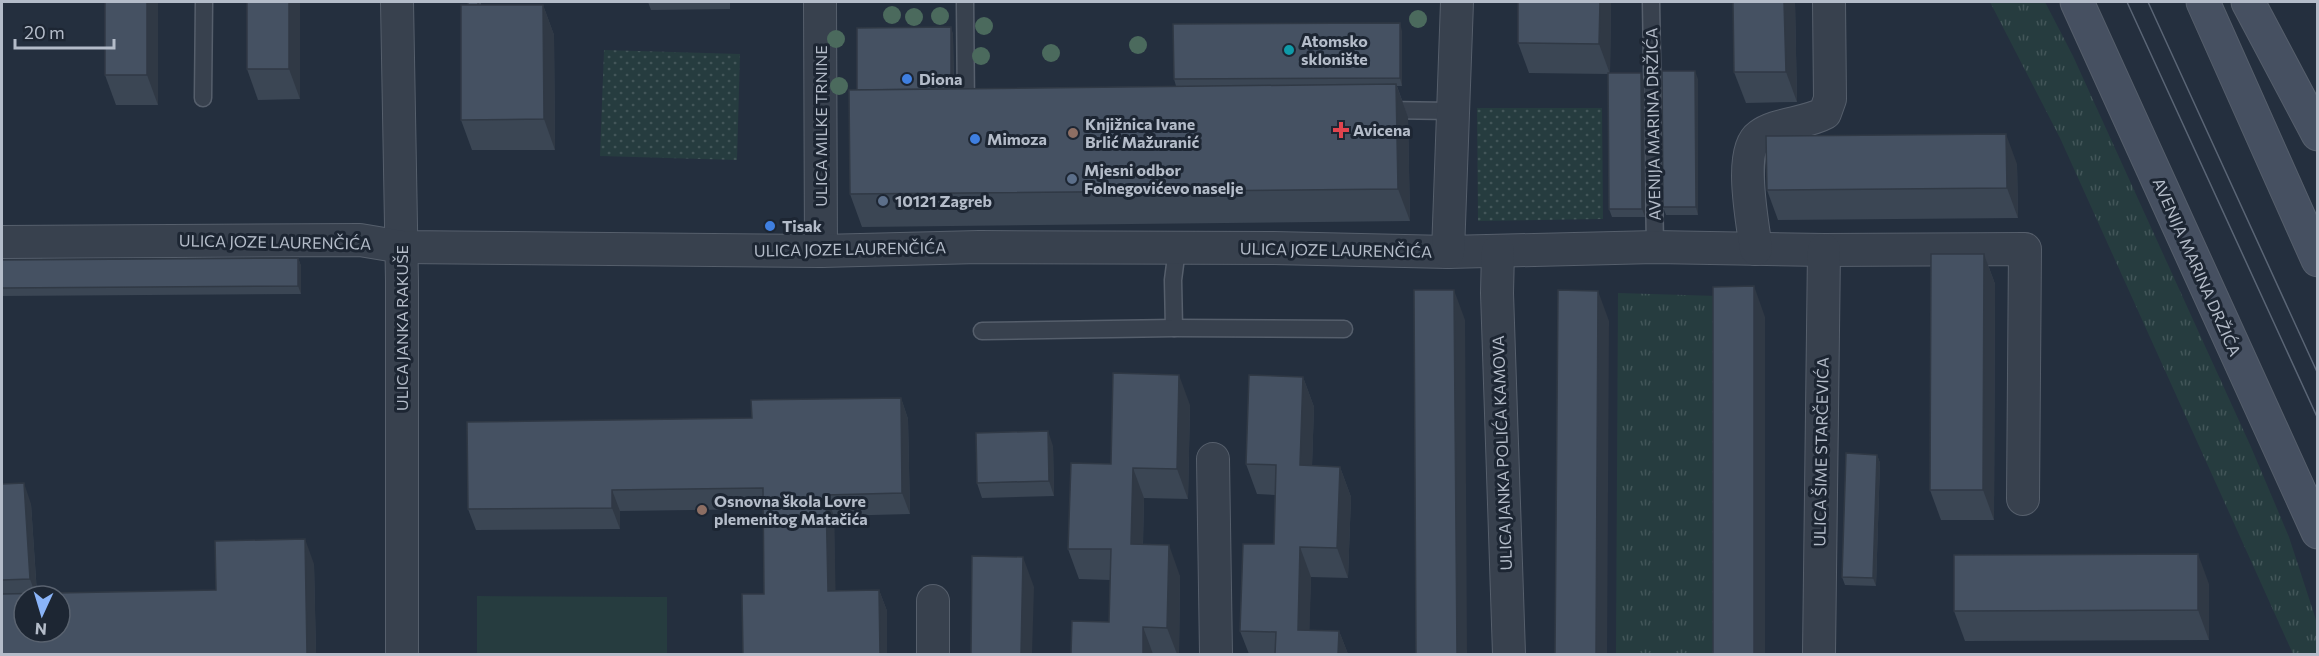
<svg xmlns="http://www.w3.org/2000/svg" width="2319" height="656" font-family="Commissioner,sans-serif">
  <defs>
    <pattern id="grass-tufts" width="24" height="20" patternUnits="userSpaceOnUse" patternTransform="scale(1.5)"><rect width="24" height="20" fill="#263c3f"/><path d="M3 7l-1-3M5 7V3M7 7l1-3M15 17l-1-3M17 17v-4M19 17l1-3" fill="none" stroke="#435659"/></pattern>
    <pattern id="park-dots" width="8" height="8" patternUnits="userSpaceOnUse" patternTransform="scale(1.5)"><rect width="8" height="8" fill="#263c3f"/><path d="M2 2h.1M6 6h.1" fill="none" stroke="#435659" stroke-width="1.8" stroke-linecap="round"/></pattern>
  </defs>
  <rect width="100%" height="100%" fill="#242f3e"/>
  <g fill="url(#grass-tufts)">
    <path d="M1990,2H2045L2073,56L2251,447L2289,537L2317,623V654H2293L2060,138Z"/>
    <path d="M1618,293L1718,296L1717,654H1616Z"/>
  </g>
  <g fill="url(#park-dots)">
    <path d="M604,50L740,54L737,160L600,156Z"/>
    <path d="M1477,108H1602L1603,219L1478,221Z"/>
  </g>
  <path fill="#263c3f" d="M477,596L667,597V654H477Z"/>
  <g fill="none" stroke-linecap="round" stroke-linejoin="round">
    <defs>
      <g id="service">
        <path d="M965,2L966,110H968"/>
        <path d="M1651,2L1655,247"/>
        <path d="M203,98L204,2"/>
        <path d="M1384,110L1453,111"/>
        <path d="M1174,328L1173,280L1177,249"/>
        <path d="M982,331L1174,328L1344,329"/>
      </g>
      <g id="minor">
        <path d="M397,2L402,281V654"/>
        <path d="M820,2L821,251"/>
        <path d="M2,242L360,240L402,247L821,251L979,247L1274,248L1448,252L1655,247L1824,250L2025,249L2023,499"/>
        <path d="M1756,249C1753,225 1738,151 1759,136C1776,123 1805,124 1825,113L1830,99L1829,2"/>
        <path d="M1498,251L1497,293L1509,654"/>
        <path d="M1448,252L1457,2"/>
        <path d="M1213,459L1216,654"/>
        <path d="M933,601V654"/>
        <path d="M1819,654L1824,250"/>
      </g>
      <g id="secondary">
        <path d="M2077,2L2318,532"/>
        <path d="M2203,2L2318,260"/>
        <path d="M2248,2L2318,134"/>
      </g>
    </defs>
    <use href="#service" stroke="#565f6c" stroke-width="19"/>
    <use href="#minor" stroke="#565f6c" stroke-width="34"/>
    <use href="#secondary" stroke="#565f6c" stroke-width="35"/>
    <use href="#service" stroke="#38414e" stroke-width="16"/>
    <use href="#minor" stroke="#38414e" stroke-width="32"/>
    <use href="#secondary" stroke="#465061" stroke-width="33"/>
    <g stroke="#5a6575" stroke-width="1.5">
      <path d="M2127,2L2318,419"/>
      <path d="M2148,2L2318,374"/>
    </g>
  </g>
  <g fill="#4b6a5d">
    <circle cx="892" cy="15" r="9"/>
    <circle cx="940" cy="16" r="9"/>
    <circle cx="914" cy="17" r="9"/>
    <circle cx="1418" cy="19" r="9"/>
    <circle cx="984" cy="26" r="9"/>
    <circle cx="836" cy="39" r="9"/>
    <circle cx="1138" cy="45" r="9"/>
    <circle cx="1051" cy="53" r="9"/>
    <circle cx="981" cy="56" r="9"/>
    <circle cx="839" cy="86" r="9"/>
  </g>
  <g fill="#3b4654">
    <path d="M158,2V105H116L105,75Z"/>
    <path d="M247,2H300V99L258,100L247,69Z"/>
    <path d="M481,2V5H543L554,35L555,150H472L461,120L468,5Z"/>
    <path d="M648,2H730V9L651,10Z"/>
    <path d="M1518,2H1611L1610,73H1641L1644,81L1645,217H1612L1609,209L1608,74L1529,73L1518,43Z"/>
    <path d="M1733,2H1795L1797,102L1746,103L1734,72Z"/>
    <path d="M951,27L953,35L954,89L1176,86L1174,79L1402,31V86H1397L1408,117L1410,221L862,227L850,194L857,90Z"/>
    <path d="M1698,79V215H1666L1663,207Z"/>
    <path d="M2017,164L2018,218L1778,220L1767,190Z"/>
    <path d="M1984,254L1995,284L1994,520H1941L1930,490Z"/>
    <path d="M298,258L301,266V294L2,296V260Z"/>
    <path d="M1303,377L1314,407L1312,466L1340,467L1351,497L1348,578L1311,577L1309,630L1339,631L1348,654H1249L1240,631L1274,544L1275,495L1257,494L1246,464Z"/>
    <path d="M901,398L908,419L910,514L834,516L835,591L879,590L887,611L764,594L763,509L620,511V529L476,530L468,509L752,418Z"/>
    <path d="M1190,405L1188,499L1144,498L1143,545L1180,576L1179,654H1071L1109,622L1110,580L1079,579L1068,549L1111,464Z"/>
    <path d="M1053,446L1054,496L982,498L977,483Z"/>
    <path d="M1877,455L1880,463L1876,586L1845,585L1842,577Z"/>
    <path d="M2,484L31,504L37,593L216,590L314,564L316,654H2Z"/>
    <path d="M2209,584V640L1965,641L1954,611Z"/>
  </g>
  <g fill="#303945">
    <path d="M147,2H158V105L147,75Z"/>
    <path d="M289,2H300V99L289,69Z"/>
    <path d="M1600,2H1611L1610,74L1599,44Z"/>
    <path d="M1784,2H1795L1797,102L1786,72Z"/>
    <path d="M543,5L554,35L555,150L544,119Z"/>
    <path d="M1400,23L1402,31V86L1400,78Z"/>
    <path d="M951,27L953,35L954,122L951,114Z"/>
    <path d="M1695,71L1698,79V215L1696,207Z"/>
    <path d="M1641,73L1644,81L1645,217L1642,209Z"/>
    <path d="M1396,84L1408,117L1410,221L1398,189Z"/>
    <path d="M2006,134L2017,164L2018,218L2007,188Z"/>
    <path d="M1984,254L1995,284L1994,520L1983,490Z"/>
    <path d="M298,258L301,266V294L298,286Z"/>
    <path d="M1754,286L1765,317V654H1754Z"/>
    <path d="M1454,290L1465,320L1467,654H1457Z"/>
    <path d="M1598,291L1609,321L1607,654H1596Z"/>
    <path d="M1179,375L1190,405L1188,499L1177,469Z"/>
    <path d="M1303,377L1314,407L1311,496L1300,465Z"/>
    <path d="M901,398L908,419L910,514L902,493Z"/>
    <path d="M1048,431L1053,446L1054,496L1049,481Z"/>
    <path d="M1877,455L1880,463L1876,586L1873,578Z"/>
    <path d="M1340,467L1351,497L1348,578L1337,548Z"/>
    <path d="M1133,468L1144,498L1142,575L1131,544Z"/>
    <path d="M24,483L31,504L37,596H36L30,579Z"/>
    <path d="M612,490L620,511V529L612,508Z"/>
    <path d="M826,495L834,516L836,612L828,591Z"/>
    <path d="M305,539L314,564L316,654H307Z"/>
    <path d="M1169,545L1180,576L1179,654H1177L1167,628Z"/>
    <path d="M1300,547L1311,577L1309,654L1298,630Z"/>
    <path d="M2198,554L2209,584V640L2198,610Z"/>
    <path d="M1023,557L1034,587L1032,654H1021Z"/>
    <path d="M879,590L887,611V654H880Z"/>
    <path d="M1143,627L1153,654H1143Z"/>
    <path d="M1339,631L1348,654H1338Z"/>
  </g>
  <g fill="#455162" stroke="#303945" stroke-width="1.5" fill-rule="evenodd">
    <rect x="105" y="2" width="42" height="73"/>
    <rect x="247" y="2" width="42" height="67"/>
    <rect x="468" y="2" width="10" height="3"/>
    <path d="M1518,2H1600L1599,44L1518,43Z"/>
    <path d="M1733,2H1784L1786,72H1734Z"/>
    <path d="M461,5H543L544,119L461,120Z"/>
    <path d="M1400,23V78L1174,79L1173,24Z"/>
    <path d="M951,27V89L857,90V28Z"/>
    <path d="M1662,71H1695L1696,207H1663Z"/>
    <path d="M1608,73H1641L1642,209H1609Z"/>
    <path d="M1396,84L1398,189L850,194L849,90Z"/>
    <path d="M2006,134L2007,188L1767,190L1766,136Z"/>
    <path d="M1931,254H1984L1983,490H1930Z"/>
    <path d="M298,258V286L2,288V260Z"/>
    <path d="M1754,286V654H1713V287Z"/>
    <path d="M1414,290H1454L1457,654H1416Z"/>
    <path d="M1558,290L1598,291L1596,654H1555Z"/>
    <path d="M1113,373L1179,375L1177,469L1133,468L1131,544L1169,545L1167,628L1143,627V654H1071L1072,621L1109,622L1111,549H1068L1071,463L1111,464Z"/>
    <path d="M1249,375L1303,377L1300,465L1340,467L1337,548L1300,547L1298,630L1339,631L1338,654H1275L1276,632L1240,631L1243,544H1274L1276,465L1246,464Z"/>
    <path d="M901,398L902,493L826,495L828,591L879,590L880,654H743L742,594H764L763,488L612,490V508L468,509L467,422L752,418L751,400Z"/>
    <path d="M1048,431L1049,481L977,483L976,433Z"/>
    <path d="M1846,453L1877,455L1873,578L1842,577Z"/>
    <path d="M24,483L30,579L2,580V484Z"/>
    <path d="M305,539L307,654H2V594L216,590L215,541ZM24,596H60V632H24Z"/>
    <path d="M2198,554V610L1954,611V555Z"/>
    <path d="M972,556L1023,557L1021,654H971Z"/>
  </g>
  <circle fill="#0f9aa8" stroke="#1d2633" stroke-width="2" cx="1289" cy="50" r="6"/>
  <g fill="#3f7fe0" stroke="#1d2633" stroke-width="2">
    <circle cx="907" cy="79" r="6"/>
    <circle cx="975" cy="139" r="6"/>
    <circle cx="770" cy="226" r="6"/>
  </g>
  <path fill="#e0444e" stroke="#1d2633" stroke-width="2" d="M1338 121h6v6h6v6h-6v6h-6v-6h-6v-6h6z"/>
  <g fill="#8d6e63" stroke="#1d2633" stroke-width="2">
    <circle cx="1073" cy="133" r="6"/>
    <circle cx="702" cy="510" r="6"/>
  </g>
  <g fill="#5c6f8a" stroke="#1d2633" stroke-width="2">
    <circle cx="1072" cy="179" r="6"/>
    <circle cx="883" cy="201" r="6"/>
  </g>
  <g text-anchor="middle" stroke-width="6" stroke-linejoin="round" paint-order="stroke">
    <g font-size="16" font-weight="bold" fill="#b4bcc9" stroke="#1d2633" text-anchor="start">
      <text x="1301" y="47">Atomsko<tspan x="1301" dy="18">sklonište</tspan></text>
      <text x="919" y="85">Diona</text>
      <text x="1085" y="130">Knjižnica Ivane<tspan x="1085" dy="18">Brlić Mažuranić</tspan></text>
      <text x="1353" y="136">Avicena</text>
      <text x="987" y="145">Mimoza</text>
      <text x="1084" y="176">Mjesni odbor<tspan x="1084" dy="18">Folnegovićevo naselje</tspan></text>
      <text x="895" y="207">10121 Zagreb</text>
      <text x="782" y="232">Tisak</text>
      <text x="714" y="507">Osnovna škola Lovre<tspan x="714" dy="18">plemenitog Matačića</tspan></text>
    </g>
    <g font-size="16" fill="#b4bcc9" stroke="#1d2633">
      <text transform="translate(1653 124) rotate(-91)" y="6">AVENIJA MARINA DRŽIĆA</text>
      <text transform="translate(821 126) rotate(-90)" y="6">ULICA MILKE TRNINE</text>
      <text transform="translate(275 242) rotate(1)" y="6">ULICA JOZE LAURENČIĆA</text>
      <text transform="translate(850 249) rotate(-1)" y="6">ULICA JOZE LAURENČIĆA</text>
      <text transform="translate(1336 250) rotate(1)" y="6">ULICA JOZE LAURENČIĆA</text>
      <text transform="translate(2197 267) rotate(66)" y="6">AVENIJA MARINA DRŽIĆA</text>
      <text transform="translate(402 328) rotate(-90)" y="6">ULICA JANKA RAKUŠE</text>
      <text transform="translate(1821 452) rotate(-89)" y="6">ULICA ŠIME STARČEVIĆA</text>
      <text transform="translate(1502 453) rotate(-92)" y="6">ULICA JANKA POLIĆA KAMOVA</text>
    </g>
  </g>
  <rect width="2319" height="656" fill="none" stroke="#b4bcc9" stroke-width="6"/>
  <g transform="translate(42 614) rotate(184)"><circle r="28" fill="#1d2633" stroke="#59626f" stroke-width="1.5"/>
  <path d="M0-4.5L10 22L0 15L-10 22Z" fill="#8ab4f8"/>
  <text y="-9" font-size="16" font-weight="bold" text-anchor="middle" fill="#b4bcc9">N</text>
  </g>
  <path d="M15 39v9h99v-9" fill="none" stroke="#b4bcc9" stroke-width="3"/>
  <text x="24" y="39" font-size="18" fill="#b4bcc9" stroke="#1d2633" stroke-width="4.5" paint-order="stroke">20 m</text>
</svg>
